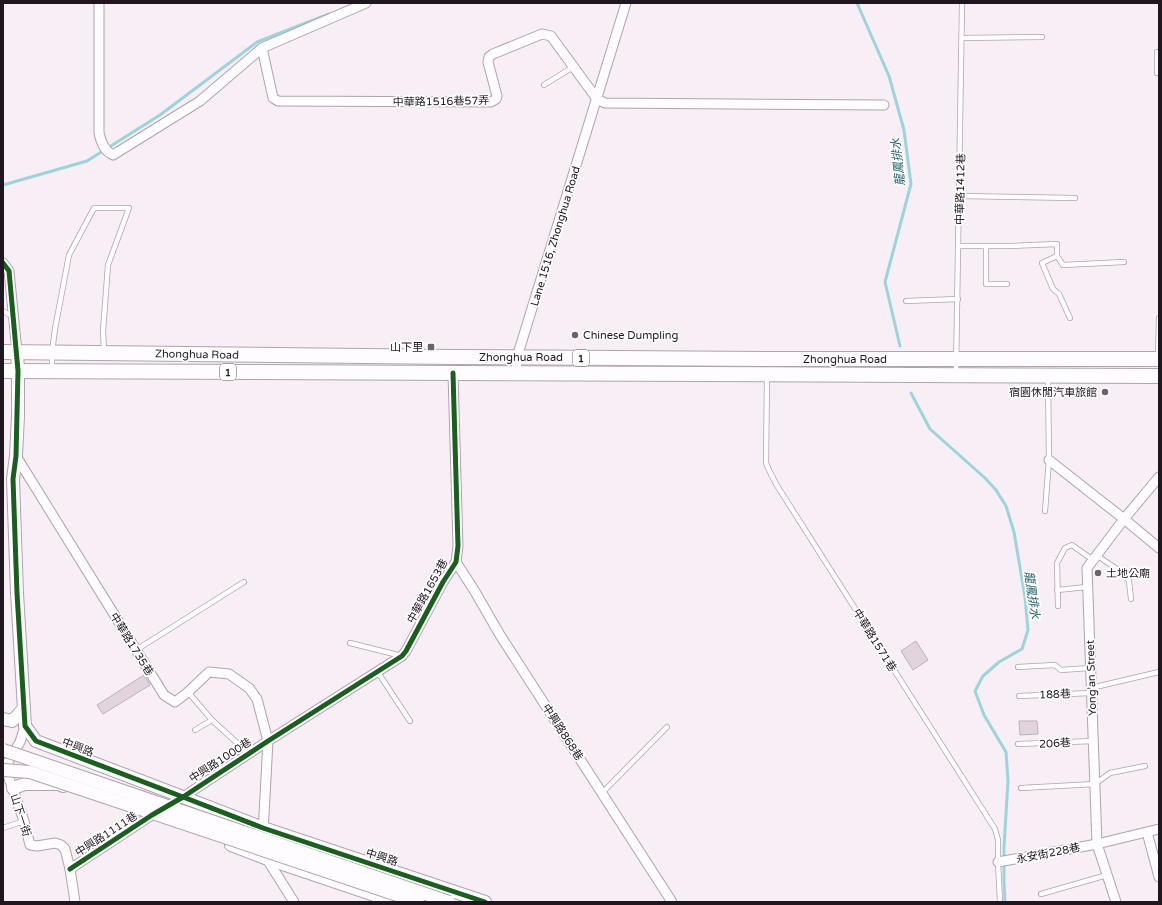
<svg xmlns="http://www.w3.org/2000/svg" width="1162" height="905" font-family="'Varela Round','Noto Sans TC',sans-serif">
  <rect width="100%" height="100%" fill="#f8eef6"/>
  <g fill="none" stroke-linecap="round" stroke-linejoin="round">
    <g stroke="#9fd3db" stroke-width="3">
      <path d="M857,3L889,76L904,130L911,184L885,282L900,346"/>
      <path d="M3,185L87,161L160,115L257,42L329,14"/>
      <path d="M911,393L930,429L985,478L996,490L1006,506L1014,532L1025,597L1028,630L1022,649L999,662L983,676L975,691L984,715L1006,752L1008,781L1004,847V881L1005,902"/>
    </g>
  </g>
  <g fill="#e1d4df" stroke="#bcb2bb">
    <path d="M916,641L928,660L913,670L901,651Z"/>
    <path d="M144,675L150,685L103,714L97,705Z"/>
    <path d="M1019,721H1037L1038,734L1020,735Z"/>
  </g>
  <g fill="none" stroke-linecap="round" stroke-linejoin="round">
    <defs>
      <g id="lane">
        <path d="M962,38L1042,37"/>
        <path d="M1157,52V73H1159"/>
        <path d="M544,85L573,67"/>
        <path d="M960,196L1075,198"/>
        <path d="M959,246H1010L1057,244V256L1063,265L1124,262"/>
        <path d="M986,246V284H1007"/>
        <path d="M1057,256L1042,263L1053,289L1059,294L1070,318"/>
        <path d="M906,301L958,299"/>
        <path d="M3,311L13,317"/>
        <path d="M1158,358L1159,318"/>
        <path d="M52,370V352L55,329L69,255L94,208H129L108,265L103,331L104,351"/>
        <path d="M956,373L962,3"/>
        <path d="M767,376L766,463L769,470L776,484L995,829L998,840V862L1000,902"/>
        <path d="M1045,511L1049,460L1048,377"/>
        <path d="M1096,555L1120,571L1129,581L1131,599"/>
        <path d="M1057,590L1087,587"/>
        <path d="M1058,606L1057,563L1065,548L1072,545L1093,560"/>
        <path d="M350,643L402,656"/>
        <path d="M136,650L244,582"/>
        <path d="M1018,667L1055,665L1061,670L1090,668"/>
        <path d="M377,671L410,721"/>
        <path d="M1091,688L1159,672"/>
        <path d="M188,692L212,720L248,753"/>
        <path d="M1019,696L1091,693"/>
        <path d="M195,730L212,720"/>
        <path d="M1018,744L1093,741"/>
        <path d="M1021,788L1095,784L1110,773L1145,766"/>
        <path d="M602,793L667,727"/>
        <path d="M3,828L24,821"/>
        <path d="M1041,894L1107,875"/>
      </g>
      <g id="street">
        <path d="M99,3V133C101,142 104,151 113,155L200,101L262,48L366,3"/>
        <path d="M262,48L273,98L278,101L491,102L496,99L497,96L488,62L489,57L493,54L542,34L551,36L597,99"/>
        <path d="M597,99L605,103L884,105"/>
        <path d="M3,263L9,271L17,352"/>
        <path d="M516,373L517,357L626,3"/>
        <path d="M16,456L164,695L175,702L188,692L209,672L229,674L249,688L257,699L268,741L263,833"/>
        <path d="M1049,460L1124,519L1159,548"/>
        <path d="M456,562L474,590L500,635L672,902"/>
        <path d="M25,726L20,742L5,767L24,821L30,845L37,846L55,843L61,845L65,849L70,869L75,902"/>
        <path d="M1147,832L1159,877"/>
        <path d="M265,856L294,902"/>
        <path d="M998,862L1097,844L1159,829"/>
        <path d="M70,869L152,815L183,797L268,741L402,656L406,651L443,582L456,562L458,546L453,373"/>
        <path d="M1116,902L1097,844L1087,568L1124,519L1159,477"/>
      </g>
      <g id="secondary">
        <path d="M17,352L18,371V416L16,456L13,479L17,593L25,726L36,741L183,797L263,828L485,902"/>
        <path d="M3,719L12,721L17,716L24,708"/>
        <path d="M13,788L25,784H59L63,786"/>
        <path d="M231,845L265,858L395,902"/>
      </g>
      <g id="primary">
        <path d="M3,352L453,357L764,359H1159"/>
        <path d="M3,371L1159,376"/>
      </g>
    </defs>
    <use href="#lane" stroke="#aea4ac" stroke-width="6"/>
    <use href="#street" stroke="#aea4ac" stroke-width="11"/>
    <use href="#secondary" stroke="#aea4ac" stroke-width="14"/>
    <use href="#primary" stroke="#aea4ac" stroke-width="16"/>
    <use href="#lane" stroke="#fefcfe" stroke-width="4.5"/>
    <use href="#street" stroke="#fefcfe" stroke-width="9"/>
    <use href="#secondary" stroke="#fefcfe" stroke-width="12"/>
    <use href="#primary" stroke="#fefcfe" stroke-width="14"/>
    <defs>
      <g id="secondary-bridge">
        <path d="M3,750L449,902"/>
        <path d="M3,770L30,772L418,902"/>
      </g>
    </defs>
    <use href="#secondary-bridge" stroke="#aea4ac" stroke-width="14" stroke-linecap="butt"/>
    <use href="#secondary-bridge" stroke="#fefcfe" stroke-width="12"/>
    <defs>
      <g id="cycleway">
        <path d="M3,263L9,271L18,371L16,456L13,479L17,593L25,726L36,741L183,797L263,828L485,902"/>
        <path d="M70,869L152,815L183,797L268,741L402,656L406,651L443,582L456,562L458,546L453,373"/>
      </g>
    </defs>
    <use href="#cycleway" stroke="#fff" stroke-width="8"/>
    <use href="#cycleway" stroke="#1b5e20" stroke-width="5"/>
  </g>
  <g fill="#6c626b" stroke="#fff" stroke-width="1.5">
    <circle cx="575" cy="335" r="4"/>
    <rect x="427" y="343" width="8" height="8" rx="2"/>
    <circle cx="1105" cy="392" r="4"/>
    <circle cx="1098" cy="573" r="4"/>
  </g>
  <g text-anchor="middle" stroke-width="3.5" stroke-linejoin="round" paint-order="stroke">
    <g fill="#fff" stroke="#635c63" stroke-width="1">
      <rect x="573" y="350" width="16" height="16" rx="3"/>
      <rect x="220" y="364" width="16" height="16" rx="3"/>
    </g>
    <g font-size="10" font-weight="bold" fill="#201620">
      <text x="581" y="362">1</text>
      <text x="228" y="376">1</text>
    </g>
    <g font-size="11" fill="#201620" stroke="#fff">
      <text transform="translate(441 101) rotate(-1)" y="4">中華路1516巷57弄</text>
      <text transform="translate(960 189) rotate(-89)" y="4">中華路1412巷</text>
      <text transform="translate(555 236) rotate(-73)" y="4">Lane 1516, Zhonghua Road</text>
      <text transform="translate(197 354) rotate(1)" y="4">Zhonghua Road</text>
      <text x="521" y="361">Zhonghua Road</text>
      <text x="845" y="363">Zhonghua Road</text>
      <text transform="translate(427 591) rotate(-61)" y="4">中華路1653巷</text>
      <text transform="translate(875 640) rotate(58)" y="4">中華路1571巷</text>
      <text transform="translate(132 644) rotate(58)" y="4">中華路1735巷</text>
      <text transform="translate(1091 678) rotate(-92)" y="4">Yong’an Street</text>
      <text transform="translate(1055 694) rotate(-2)" y="4">188巷</text>
      <text transform="translate(563 732) rotate(57)" y="4">中興路868巷</text>
      <text transform="translate(1055 743) rotate(-3)" y="4">206巷</text>
      <text transform="translate(78 747) rotate(21)" y="4">中興路</text>
      <text transform="translate(220 760) rotate(-33)" y="4">中興路1000巷</text>
      <text transform="translate(21 815) rotate(72)" y="4">山下一街</text>
      <text transform="translate(106 834) rotate(-33)" y="4">中興路1111巷</text>
      <text transform="translate(1048 853) rotate(-11)" y="4">永安街228巷</text>
      <text transform="translate(382 857) rotate(18)" y="4">中興路</text>
    </g>
    <g font-size="11" fill="#201620" stroke="#fff" text-anchor="start">
      <text x="583" y="339">Chinese Dumpling</text>
      <text x="423" y="351" text-anchor="end">山下里</text>
      <text x="1097" y="396" text-anchor="end">宿園休閒汽車旅館</text>
      <text x="1106" y="577">土地公廟</text>
    </g>
    <g font-size="12" font-style="italic" fill="#1e5f65" stroke="#fff">
      <text transform="translate(898 162) rotate(-96)" y="4">龍鳳排水</text>
      <text transform="translate(1032 595) rotate(82)" y="4">龍鳳排水</text>
    </g>
  </g>
  <rect width="1162" height="905" fill="none" stroke="#201620" stroke-width="8"/>
</svg>
